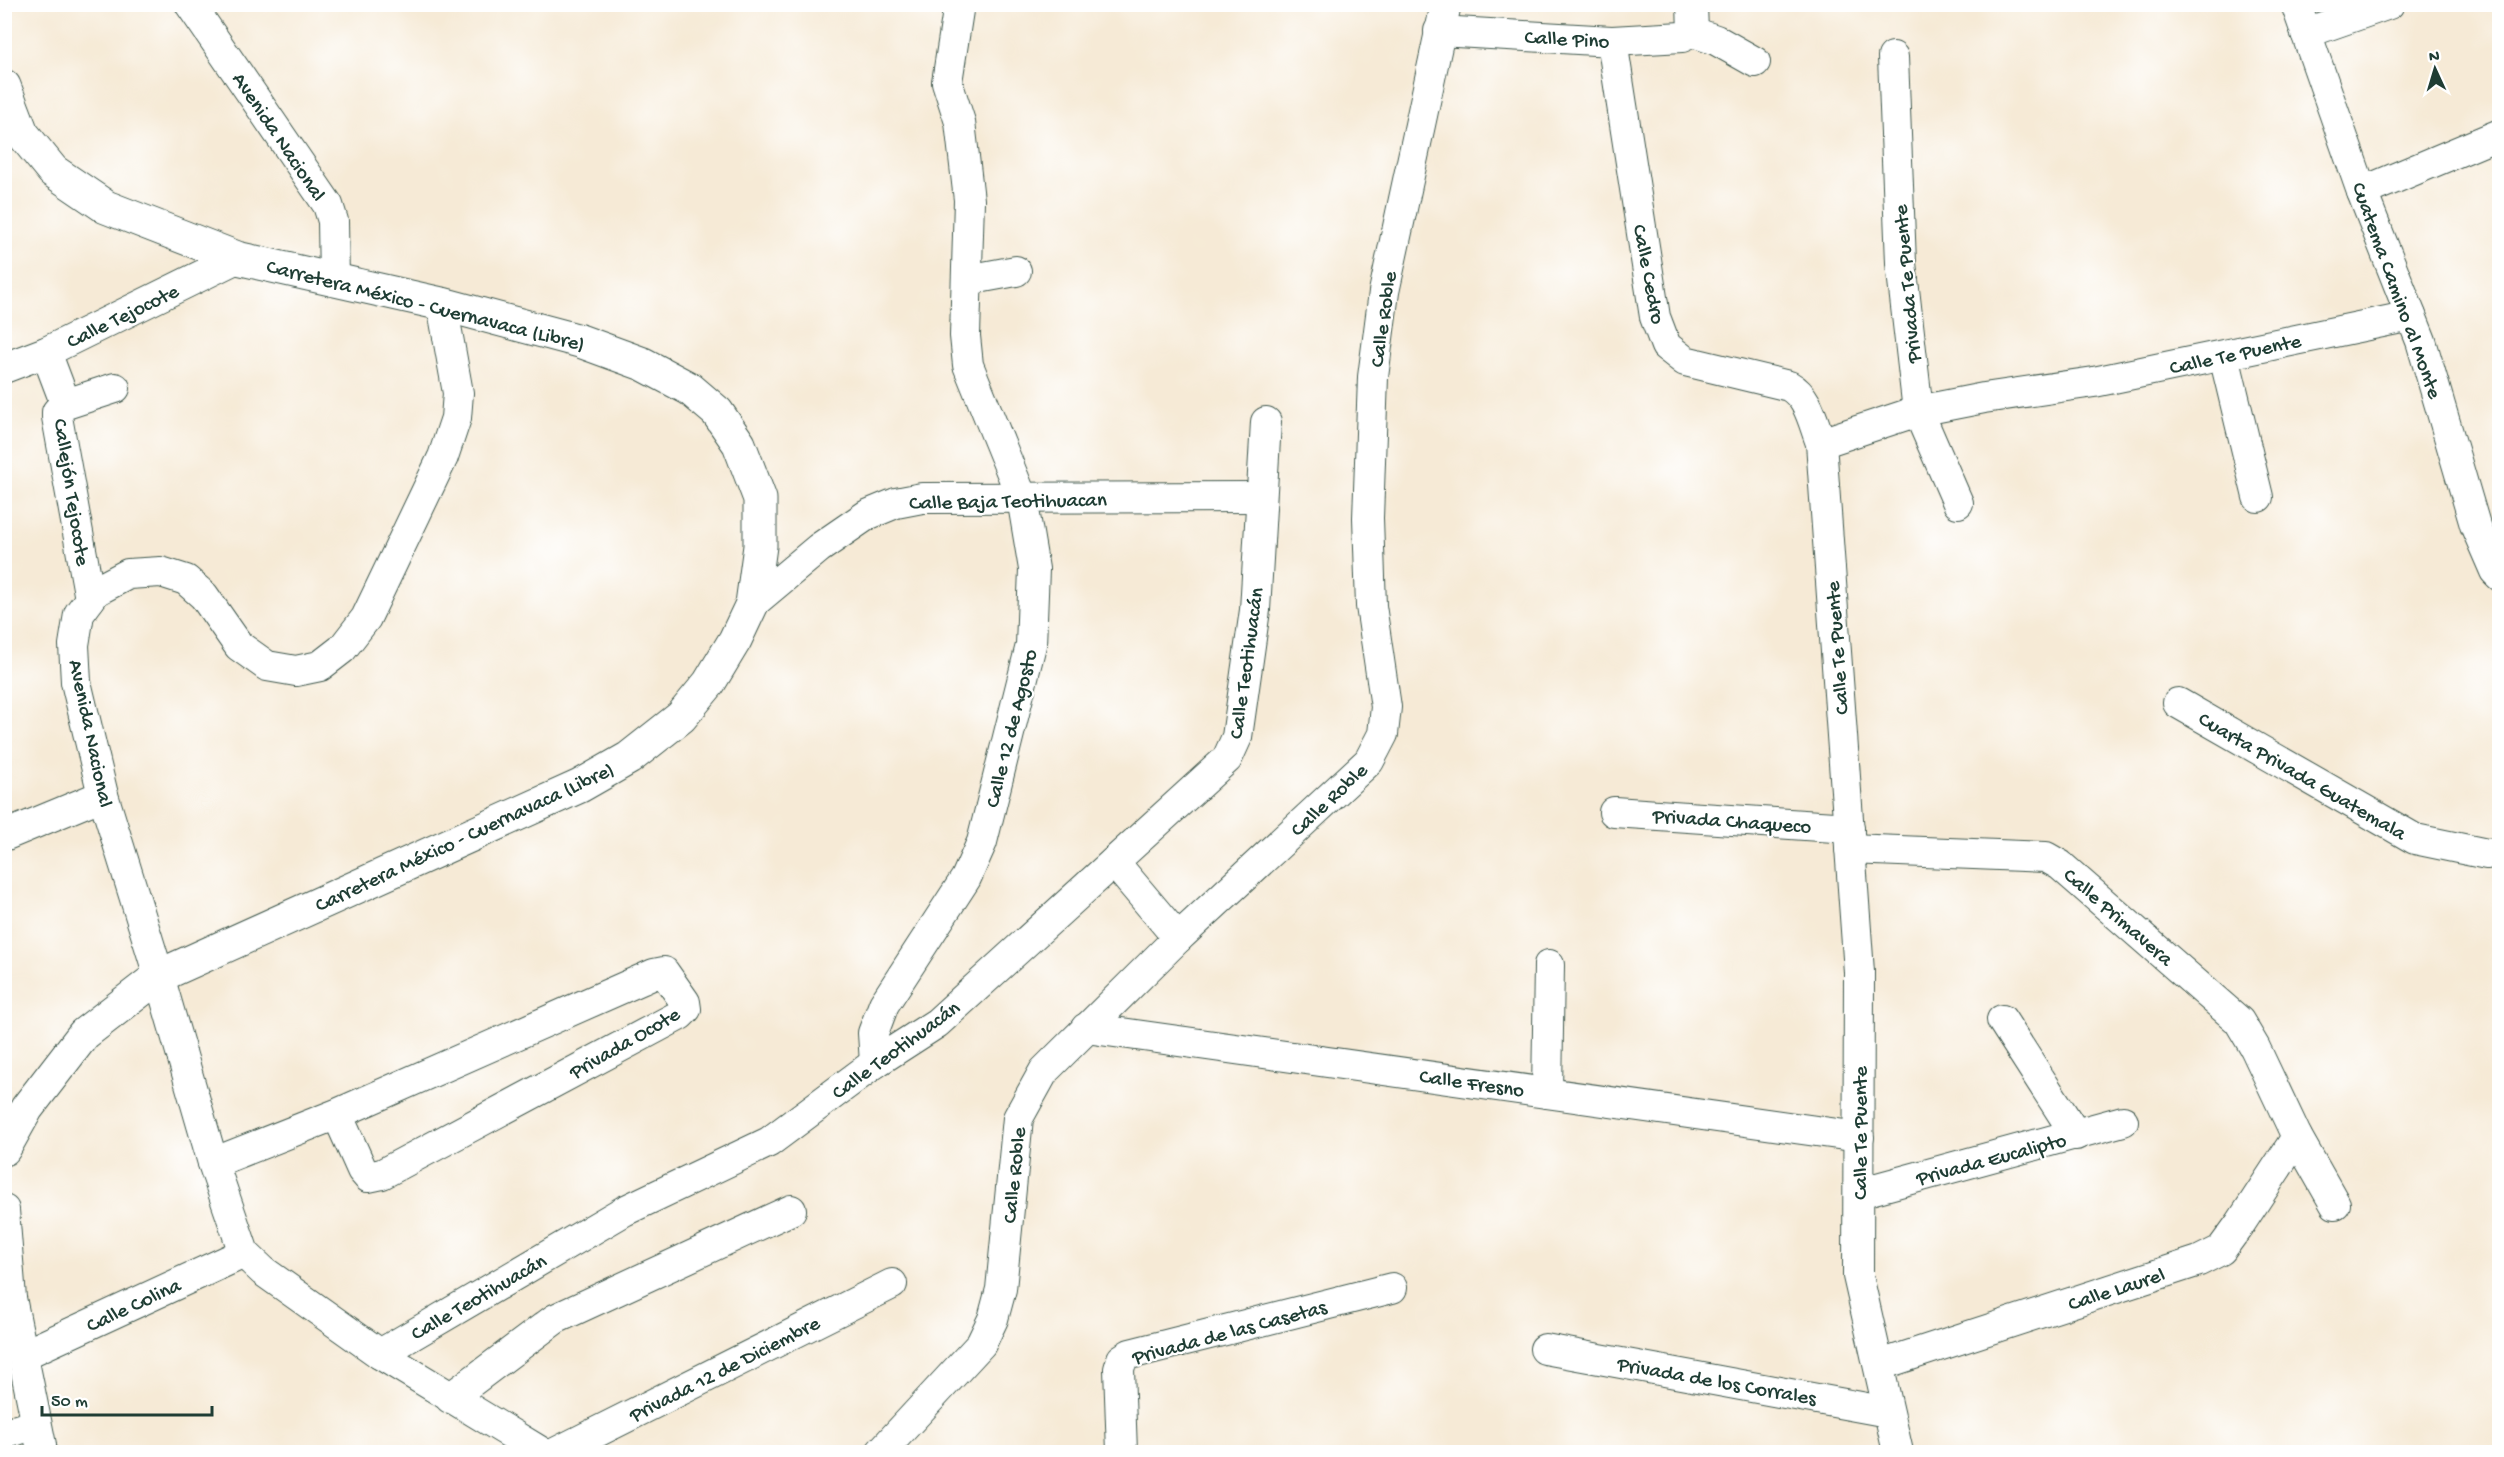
<svg xmlns="http://www.w3.org/2000/svg" width="2504" height="1457" font-family="'Gochi Hand',sans-serif">
  <rect width="100%" height="100%" fill="#fff"/>
  <filter id="ink" filterUnits="userSpaceOnUse"><feTurbulence type="fractalNoise" baseFrequency=".0167" numOctaves="2"/><feDisplacementMap in="SourceGraphic" scale="12" xChannelSelector="R" yChannelSelector="G"/><feConvolveMatrix kernelMatrix="1 2 1 2 8 2 1 2 1" color-interpolation-filters="sRGB"/></filter>
  <filter id="wash" filterUnits="userSpaceOnUse"><feTurbulence type="fractalNoise" baseFrequency=".008" numOctaves="4" result="noise"/><feDisplacementMap in="SourceGraphic" scale="24" xChannelSelector="R" yChannelSelector="G"/><feGaussianBlur stdDeviation="1.35" result="paint"/><feColorMatrix in="noise" values="0 0 0 0 0 0 0 0 0 0 0 0 0 0 0 0 0 1.4 0 .05"/><feComposite in="paint" operator="in"/></filter>
  <g filter="url(#wash)">
    <rect width="100%" height="100%" fill="#f6ead6"/>
  </g>
  <g filter="url(#ink)">
    <g fill="none" stroke-linecap="round" stroke-linejoin="round">
      <defs>
        <g id="minor">
          <path d="M190,4L328,205L333,221L334,281"/>
          <path d="M1692,4L1693,32"/>
          <path d="M2296,4L2362,192L2421,341L2475,525L2495,571L2500,576"/>
          <path d="M1439,31L1612,41L1682,37L1693,32"/>
          <path d="M1693,32L1716,40L1755,62"/>
          <path d="M2306,33L2389,4"/>
          <path d="M1612,41L1655,317L1666,346L1685,361L1789,386C1809,397 1813,423 1821,443L1859,972L1858,1276L1898,1452"/>
          <path d="M1893,57L1901,263L1918,411L1958,503"/>
          <path d="M2362,192L2500,134"/>
          <path d="M967,280L1016,271"/>
          <path d="M442,304L458,393L456,418L443,457L366,618L342,649L320,666L296,671L267,666L239,646L204,596L186,580L161,572L128,574L96,591L79,614L74,645L76,682L103,795L159,976L213,1163L244,1253L263,1271L380,1354L541,1452"/>
          <path d="M46,352L63,397V405L57,412V417L90,599"/>
          <path d="M2224,356L2258,497"/>
          <path d="M4,368L46,352L237,258"/>
          <path d="M63,405L115,388"/>
          <path d="M1821,443L1918,411L1984,398L2094,382L2411,316"/>
          <path d="M752,604L819,548L867,515L896,503L922,498L1261,497"/>
          <path d="M2178,703L2415,839L2487,854L2500,852"/>
          <path d="M1614,812L1849,828"/>
          <path d="M4,836L103,795"/>
          <path d="M1850,849L2046,857L2060,865L2239,1021L2255,1048L2297,1137L2335,1204"/>
          <path d="M1114,862L1178,938"/>
          <path d="M2002,1020L2076,1135"/>
          <path d="M1086,1028L1859,1137"/>
          <path d="M875,1063L873,1033L884,1004L966,878L982,842L1031,645L1034,569L1022,498L968,365L965,336L969,200L960,122L947,82L959,4"/>
          <path d="M1547,1093L1549,965"/>
          <path d="M213,1163L337,1114L654,974L664,972L685,1002L686,1009L680,1015L382,1174L368,1177L362,1170L337,1114"/>
          <path d="M1859,1193L2123,1121"/>
          <path d="M4,1210L11,1298L41,1445L40,1452"/>
          <path d="M1545,1349L1888,1412"/>
          <path d="M380,1354L624,1211L769,1142L875,1063L937,1023L1227,759L1237,737L1255,610L1266,422"/>
          <path d="M23,1355L244,1253"/>
          <path d="M1880,1365L2199,1261L2221,1250L2240,1224L2297,1137"/>
          <path d="M450,1398L555,1319L791,1210"/>
          <path d="M4,1434L36,1424"/>
          <path d="M557,1452L892,1284"/>
          <path d="M881,1452L981,1344L993,1319L1001,1289L1018,1118L1044,1071L1178,938L1369,761L1383,734L1386,707L1371,606L1368,518L1373,377L1384,292L1446,4"/>
          <path d="M1122,1452L1119,1369L1122,1359L1130,1354L1392,1288"/>
        </g>
        <path id="major" d="M4,86L22,133L53,171L106,207L237,258L442,304L580,341L643,364L690,389L717,412L739,444L760,499V546L752,604L735,640L709,683L681,717L629,758L580,786L159,976L84,1034L27,1108L4,1149"/>
      </defs>
      <use href="#minor" stroke="#3f574c" stroke-width="32"/>
      <use href="#major" stroke="#3f574c" stroke-width="35"/>
      <use href="#minor" stroke="#fff" stroke-width="30"/>
      <use href="#major" stroke="#fff" stroke-width="33"/>
    </g>
  </g>
  <g text-anchor="middle" stroke-width="4.5" stroke-linejoin="round" paint-order="stroke">
    <g font-size="21" fill="#1f3d34" stroke="#fff">
      <text transform="translate(1567 38) rotate(3)" y="7">Calle Pino</text>
      <text transform="translate(280 136) rotate(56)" y="7">Avenida Nacional</text>
      <text transform="translate(1650 274) rotate(79)" y="7">Calle Cedro</text>
      <text transform="translate(1906 284) rotate(-95)" y="7">Privada Te Puente</text>
      <text transform="translate(2398 290) rotate(70)" y="7">Cuatema Camino al Monte</text>
      <text transform="translate(426 304) rotate(14)" y="7">Carretera México - Cuernavaca (Libre)</text>
      <text transform="translate(122 315) rotate(-26)" y="7">Calle Tejocote</text>
      <text transform="translate(1382 319) rotate(-82)" y="7">Calle Roble</text>
      <text transform="translate(2235 353) rotate(-12)" y="7">Calle Te Puente</text>
      <text transform="translate(73 492) rotate(81)" y="7">Callejón Tejocote</text>
      <text transform="translate(1008 500) rotate(-1)" y="7">Calle Baja Teotihuacan</text>
      <text transform="translate(1836 648) rotate(-94)" y="7">Calle Te Puente</text>
      <text transform="translate(1245 663) rotate(-82)" y="7">Calle Teotihuacán</text>
      <text transform="translate(1010 728) rotate(-76)" y="7">Calle 12 de Agosto</text>
      <text transform="translate(92 733) rotate(78)" y="7">Avenida Nacional</text>
      <text transform="translate(2303 775) rotate(30)" y="7">Cuarta Privada Guatemala</text>
      <text transform="translate(1328 799) rotate(-43)" y="7">Calle Roble</text>
      <text transform="translate(1732 820) rotate(4)" y="7">Privada Chaqueco</text>
      <text transform="translate(464 836) rotate(-25)" y="7">Carretera México - Cuernavaca (Libre)</text>
      <text transform="translate(2119 916) rotate(41)" y="7">Calle Primavera</text>
      <text transform="translate(624 1042) rotate(-30)" y="7">Privada Ocote</text>
      <text transform="translate(895 1049) rotate(-36)" y="7">Calle Teotihuacán</text>
      <text transform="translate(1472 1082) rotate(8)" y="7">Calle Fresno</text>
      <text transform="translate(1859 1133) rotate(-90)" y="7">Calle Te Puente</text>
      <text transform="translate(1991 1158) rotate(-15)" y="7">Privada Eucalipto</text>
      <text transform="translate(1013 1175) rotate(-84)" y="7">Calle Roble</text>
      <text transform="translate(2116 1288) rotate(-18)" y="7">Calle Laurel</text>
      <text transform="translate(478 1296) rotate(-30)" y="7">Calle Teotihuacán</text>
      <text transform="translate(133 1304) rotate(-25)" y="7">Calle Colina</text>
      <text transform="translate(1229 1331) rotate(-15)" y="7">Privada de las Casetas</text>
      <text transform="translate(724 1368) rotate(-27)" y="7">Privada 12 de Diciembre</text>
      <text transform="translate(1717 1380) rotate(10)" y="7">Privada de los Corrales</text>
    </g>
  </g>
  <rect width="2504" height="1457" fill="none" stroke="#fff" stroke-width="24"/>
  <g transform="translate(2435 69) rotate(356)" stroke="#ffffff" stroke-width="4.5" paint-order="stroke">
  <path d="M0-4.5L10 22L0 15L-10 22Z" fill="#1f3d34"/>
  <text y="-9" font-size="16" font-weight="bold" text-anchor="middle" fill="#1f3d34">N</text>
  </g>
  <path d="M42 1406v9h170v-9" fill="none" stroke="#1f3d34" stroke-width="3"/>
  <text x="51" y="1406" font-size="18" fill="#1f3d34" stroke="#ffffff" stroke-width="4.5" paint-order="stroke">50 m</text>
</svg>
